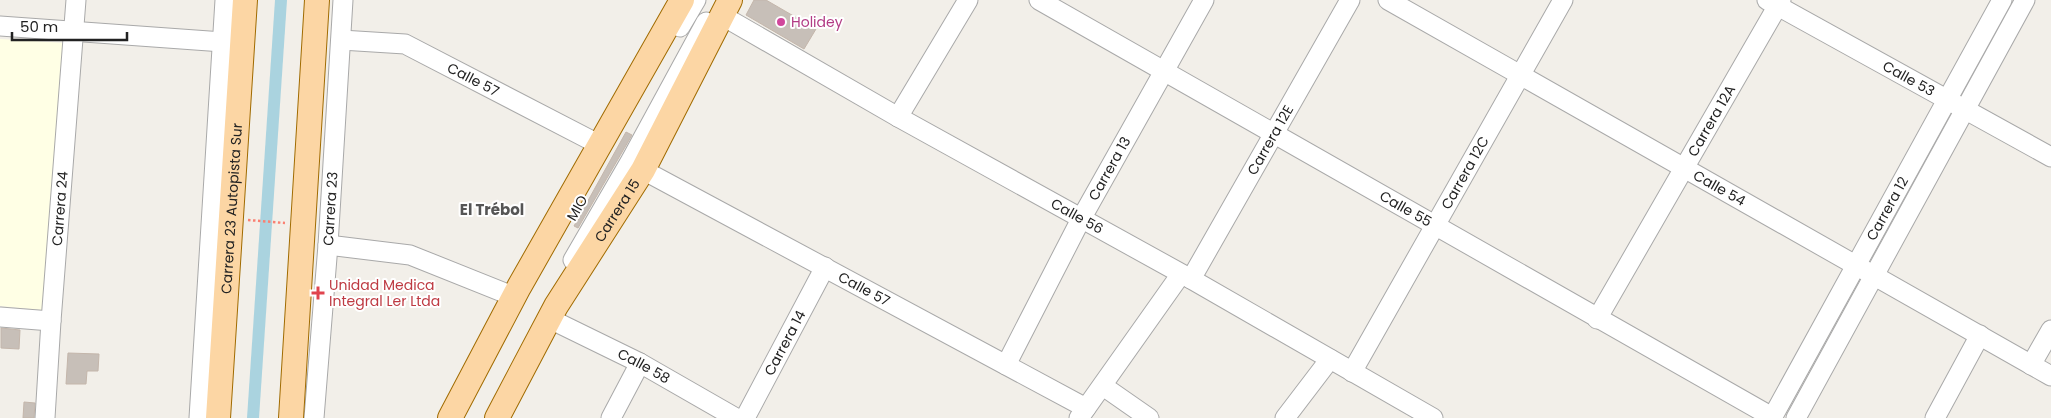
<svg xmlns="http://www.w3.org/2000/svg" width="2051" height="418" font-family="Poppins,sans-serif">
  <rect width="100%" height="100%" fill="#f2efe9"/>
  <path fill="#ffffe5" d="M0,39L66,43L42,310L0,306Z"/>
  <path fill="#aad3df" d="M275,0H287L259,418H247Z"/>
  <g fill="#c7bfb8" stroke="#c4b6ab">
    <path d="M754,0H766L816,29L804,49L746,15Z"/>
    <path d="M626,132L632,135L578,228L574,226Z"/>
    <path d="M1,328L20,330L19,349L1,348Z"/>
    <path d="M68,353L99,354L98,371H87L86,384H66Z"/>
    <path d="M24,402L35,403L34,418H23Z"/>
  </g>
  <g fill="none" stroke-linecap="round" stroke-linejoin="round">
    <defs>
      <g id="minor">
        <path id="s1" d="M1039,0L1772,417"/>
        <path id="s2" d="M1388,0L2051,376"/>
        <path id="s3" d="M1767,0L2051,157"/>
        <path id="s4" d="M721,15L898,117L1191,279L1433,418"/>
        <path d="M0,26L223,42"/>
        <path d="M680,27L696,0"/>
        <path id="s5" d="M341,40L405,44L600,145"/>
        <path d="M898,117L968,0"/>
        <path id="s6" d="M643,170L1086,408"/>
        <path d="M328,245L410,255L515,297"/>
        <path d="M573,260L631,160L706,22"/>
        <path id="s7" d="M1191,279L1350,0"/>
        <path d="M0,317L51,321"/>
        <path id="s8" d="M550,319L640,363L736,418"/>
        <path id="s9" d="M1597,319L1781,0"/>
        <path id="s10" d="M1006,365L1081,219L1204,0"/>
        <path d="M2031,365L2051,330"/>
        <path id="s11" d="M1352,372L1563,0"/>
        <path d="M1103,386L1149,418"/>
        <path id="s12" d="M45,418L51,321L76,0"/>
        <path d="M199,418L225,0"/>
        <path id="s13" d="M314,418L328,245L343,0"/>
        <path d="M611,418L640,363"/>
        <path id="s14" d="M745,418L825,267"/>
        <path d="M1079,418L1181,274"/>
        <path d="M1285,418L1330,359"/>
        <path id="s15" d="M1772,418L2002,0"/>
        <path d="M1796,418L2025,0"/>
        <path d="M1935,418L1980,335"/>
      </g>
      <g id="major">
        <path id="s16" d="M218,418L245,0"/>
        <path d="M291,418L317,0"/>
        <path d="M450,418L519,287L682,0"/>
        <path id="s17" d="M497,418L556,306L643,170L730,0"/>
      </g>
    </defs>
    <use href="#minor" stroke="#a9a9a9" stroke-width="21"/>
    <use href="#major" stroke="#a06b00" stroke-width="26"/>
    <path stroke="#fa8072" stroke-width="2.5" stroke-dasharray="2.5 2.5" stroke-linecap="butt" d="M248,220L285,223"/>
    <use href="#minor" stroke="#fff" stroke-width="19"/>
    <use href="#major" stroke="#fcd6a4" stroke-width="24"/>
  </g>
  <circle fill="#d1479c" stroke="#fff" stroke-width="2" cx="781" cy="22" r="5"/>
  <path fill="#e0444e" stroke="#fff" stroke-width="2" d="M315.5 285.5h5v5h5v5h-5v5h-5v-5h-5v-5h5z"/>
  <g text-anchor="middle" stroke-width="4" stroke-linejoin="round" paint-order="stroke">
    <g font-size="14" fill="#b23c85" stroke="#fff" text-anchor="start">
      <text x="791" y="27">Holidey</text>
    </g>
    <g font-size="14" fill="#222" stroke="#fff">
      <text dy="5" stroke="none"><textPath href="#s5" startOffset="141">Calle 57</textPath></text>
      <text dy="5" stroke="none"><textPath href="#s3" startOffset="162">Calle 53</textPath></text>
      <text dy="5" stroke="none"><textPath href="#s9" startOffset="229">Carrera 12A</textPath></text>
      <text dy="5" stroke="none"><textPath href="#s7" startOffset="160">Carrera 12E</textPath></text>
      <text dy="5" stroke="none"><textPath href="#s10" startOffset="222">Carrera 13</textPath></text>
      <text dy="5" stroke="none"><textPath href="#s11" startOffset="229">Carrera 12C</textPath></text>
      <text dy="5" stroke="none"><textPath href="#s2" startOffset="381">Calle 54</textPath></text>
      <text transform="translate(577 208) rotate(-60)" y="5">MIO</text>
      <text dy="5" stroke="none"><textPath href="#s12" startOffset="210">Carrera 24</textPath></text>
      <text dy="5" stroke="none"><textPath href="#s16" startOffset="210">Carrera 23 Autopista Sur</textPath></text>
      <text dy="5" stroke="none"><textPath href="#s13" startOffset="210">Carrera 23</textPath></text>
      <text dy="5" stroke="none"><textPath href="#s1" startOffset="422">Calle 55</textPath></text>
      <text dy="5" stroke="none"><textPath href="#s15" startOffset="239">Carrera 12</textPath></text>
      <text dy="5" stroke="none"><textPath href="#s17" startOffset="240">Carrera 15</textPath></text>
      <text dy="5" stroke="none"><textPath href="#s4" startOffset="409">Calle 56</textPath></text>
      <text dy="5" stroke="none"><textPath href="#s6" startOffset="251">Calle 57</textPath></text>
      <text dy="5" stroke="none"><textPath href="#s14" startOffset="85">Carrera 14</textPath></text>
      <text dy="5" stroke="none"><textPath href="#s8" startOffset="105">Calle 58</textPath></text>
    </g>
    <g font-size="14" fill="#be3a42" stroke="#fff" text-anchor="start">
      <text x="329" y="290">Unidad Medica<tspan x="329" dy="16">Integral Ler Ltda</tspan></text>
    </g>
    <g font-size="15" font-weight="bold" fill="#555" stroke="#fff">
      <text x="492" y="215">El Trébol</text>
    </g>
  </g>
  <path d="M12 32v8h115v-8" fill="none" stroke="#222222" stroke-width="2.5"/>
  <text x="20" y="32" font-size="15" fill="#222222" stroke="#ffffff" stroke-width="4" paint-order="stroke">50 m</text>
</svg>
